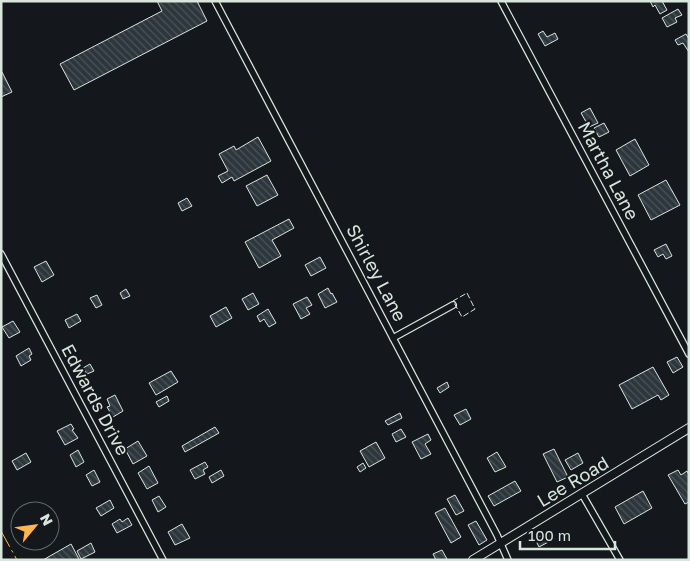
<svg xmlns="http://www.w3.org/2000/svg" width="690" height="561" font-family="'Golos Text',sans-serif">
  <defs>
    <pattern id="building-back-hatch" width="6" height="6" patternUnits="userSpaceOnUse" patternTransform="scale(1.25)"><rect width="6" height="6" fill="#2c363c"/><path d="M-1 5l2 2M0 0l6 6M5-1l2 2" fill="none" stroke="#4a5358"/></pattern>
  </defs>
  <rect width="100%" height="100%" fill="#14181c"/>
  <g fill="url(#building-back-hatch)" stroke="#d8e6dc">
    <path d="M157,1H197L207,21L74,90L60,64L162,11Z"/>
    <path d="M650,1H662L667,10L660,14L655,5L653,7Z"/>
    <path d="M678,9L682,15L675,18L677,22L667,27L662,18Z"/>
    <path d="M543,31L547,37L555,33L558,39L545,46L538,34Z"/>
    <path d="M686,34L689,39V52L683,43L678,45L675,40Z"/>
    <path d="M2,72L12,92L1,97V73Z"/>
    <path d="M590,108L598,123L589,127L581,113Z"/>
    <path d="M604,123L609,132L599,137L594,128Z"/>
    <path d="M258,137L271,161L234,181L232,177L222,183L218,176L228,171L219,154L234,146L236,150Z"/>
    <path d="M635,139L649,165L630,176L616,150Z"/>
    <path d="M267,175L278,195L257,206L246,186Z"/>
    <path d="M666,180L680,205L651,220L638,195Z"/>
    <path d="M187,198L192,206L182,211L178,203Z"/>
    <path d="M289,219L294,228L272,240L281,256L259,268L245,242Z"/>
    <path d="M666,244L672,256L666,259L663,254L658,257L654,250Z"/>
    <path d="M320,257L326,268L311,276L305,265Z"/>
    <path d="M46,261L54,275L42,282L34,267Z"/>
    <path d="M328,288L331,294L332,293L337,302L325,308L318,294Z"/>
    <path d="M126,289L130,296L123,299L120,293Z"/>
    <path d="M253,293L259,304L248,310L242,299Z"/>
    <path d="M97,295L102,305L96,308L90,298Z"/>
    <path d="M307,297L312,305L306,308L310,314L301,319L293,304Z"/>
    <path d="M226,307L232,318L216,327L210,316Z"/>
    <path d="M268,309L276,323L269,327L264,319L260,322L257,316Z"/>
    <path d="M77,314L81,321L69,328L65,320Z"/>
    <path d="M13,321L20,332L9,338L2,327Z"/>
    <path d="M29,348L32,354L29,356L31,360L21,366L16,356Z"/>
    <path d="M677,357L683,367L673,373L667,362Z"/>
    <path d="M90,364L94,371L87,374L83,368Z"/>
    <path d="M653,367L669,395L661,400L658,395L632,409L619,385Z"/>
    <path d="M171,371L178,382L156,395L149,383Z"/>
    <path d="M447,382L449,387L440,393L437,388Z"/>
    <path d="M115,395L123,411L113,417L107,407L110,406L107,399Z"/>
    <path d="M167,396L169,401L159,407L156,402Z"/>
    <path d="M466,409L471,419L460,425L454,415Z"/>
    <path d="M400,413L402,418L388,425L385,421Z"/>
    <path d="M71,424L74,429L72,430L78,438L65,445L57,431Z"/>
    <path d="M215,427L219,433L185,452L182,446Z"/>
    <path d="M401,429L406,437L396,442L392,434Z"/>
    <path d="M428,434L431,440L425,444L431,454L421,459L412,442Z"/>
    <path d="M138,441L147,456L133,464L125,449Z"/>
    <path d="M376,442L385,458L369,467L360,451Z"/>
    <path d="M554,449L568,477L557,482L543,454Z"/>
    <path d="M78,450L84,462L76,467L70,455Z"/>
    <path d="M497,452L506,467L495,472L487,458Z"/>
    <path d="M26,453L31,462L17,470L12,461Z"/>
    <path d="M578,453L583,463L571,470L565,460Z"/>
    <path d="M205,462L208,467L203,470L205,474L195,479L190,470Z"/>
    <path d="M363,463L366,468L360,472L357,467Z"/>
    <path d="M149,466L158,483L147,489L138,473Z"/>
    <path d="M94,470L100,482L92,486L86,475Z"/>
    <path d="M221,470L224,476L212,483L209,477Z"/>
    <path d="M678,470L681,475L687,471L689,475V502L685,504L668,475Z"/>
    <path d="M515,481L521,491L494,506L488,496Z"/>
    <path d="M643,491L652,508L624,524L615,507Z"/>
    <path d="M455,495L464,511L456,515L447,499Z"/>
    <path d="M159,496L166,507L158,512L152,500Z"/>
    <path d="M110,500L114,508L101,516L96,508Z"/>
    <path d="M445,508L461,537L451,543L435,513Z"/>
    <path d="M128,518L132,525L117,533L112,524L120,519L122,522Z"/>
    <path d="M476,521L487,540L479,545L468,525Z"/>
    <path d="M182,524L190,538L175,545L168,532Z"/>
    <path d="M550,531L554,539L539,547L535,539Z"/>
    <path d="M91,543L95,552L81,559L77,551Z"/>
    <path d="M71,544L79,559L77,560H43Z"/>
    <path d="M442,550L447,559L444,560H436L433,554Z"/>
  </g>
  <g fill="none" stroke-linecap="round" stroke-linejoin="round">
    <defs>
      <g id="minor">
        <path d="M215,1L497,535L508,560"/>
        <path d="M501,1L689,354"/>
        <path d="M1,254L163,560"/>
        <path d="M393,338L453,305"/>
        <path d="M582,494L620,560"/>
      </g>
      <path id="secondary" d="M473,560L689,428"/>
    </defs>
    <use href="#minor" stroke="#d8e6dc" stroke-width="8"/>
    <use href="#secondary" stroke="#d8e6dc" stroke-width="10"/>
    <use href="#minor" stroke="#14181c" stroke-width="5.5"/>
    <use href="#secondary" stroke="#14181c" stroke-width="8"/>
    <path stroke="#d8e6dc" stroke-width="1" stroke-dasharray="6 2.5" stroke-linecap="butt" d="M467,293L475,309L462,317L453,301Z"/>
    <path stroke="#ffb74d" stroke-width="1" stroke-dasharray="18 4 2.5 4" stroke-linecap="butt" d="M1,531L17,560"/>
  </g>
  <g text-anchor="middle" stroke-width="4" stroke-linejoin="round" paint-order="stroke">
    <g font-size="18" fill="#d8e6dc" stroke="#14181c">
      <text transform="translate(608 171) rotate(62)" y="6">Martha Lane</text>
      <text transform="translate(376 273) rotate(62)" y="6">Shirley Lane</text>
      <text transform="translate(95 400) rotate(62)" y="6">Edwards Drive</text>
      <text transform="translate(573 482) rotate(-31)" y="6">Lee Road</text>
    </g>
  </g>
  <rect width="690" height="561" fill="none" stroke="#d8e6dc" stroke-width="5"/>
  <g transform="translate(35 526) rotate(61)"><circle r="24" fill="#14181c" stroke="#626a69"/>
  <path d="M0-4L9 19L0 12L-9 19Z" fill="#ffb74d"/>
  <text y="-8" font-size="14" font-weight="bold" text-anchor="middle" fill="#d8e6dc">N</text>
  </g>
  <path d="M520 541v8h95v-8" fill="none" stroke="#d8e6dc" stroke-width="2.5"/>
  <text x="528" y="541" font-size="15" fill="#d8e6dc" stroke="#14181c" stroke-width="4" paint-order="stroke">100 m</text>
</svg>
